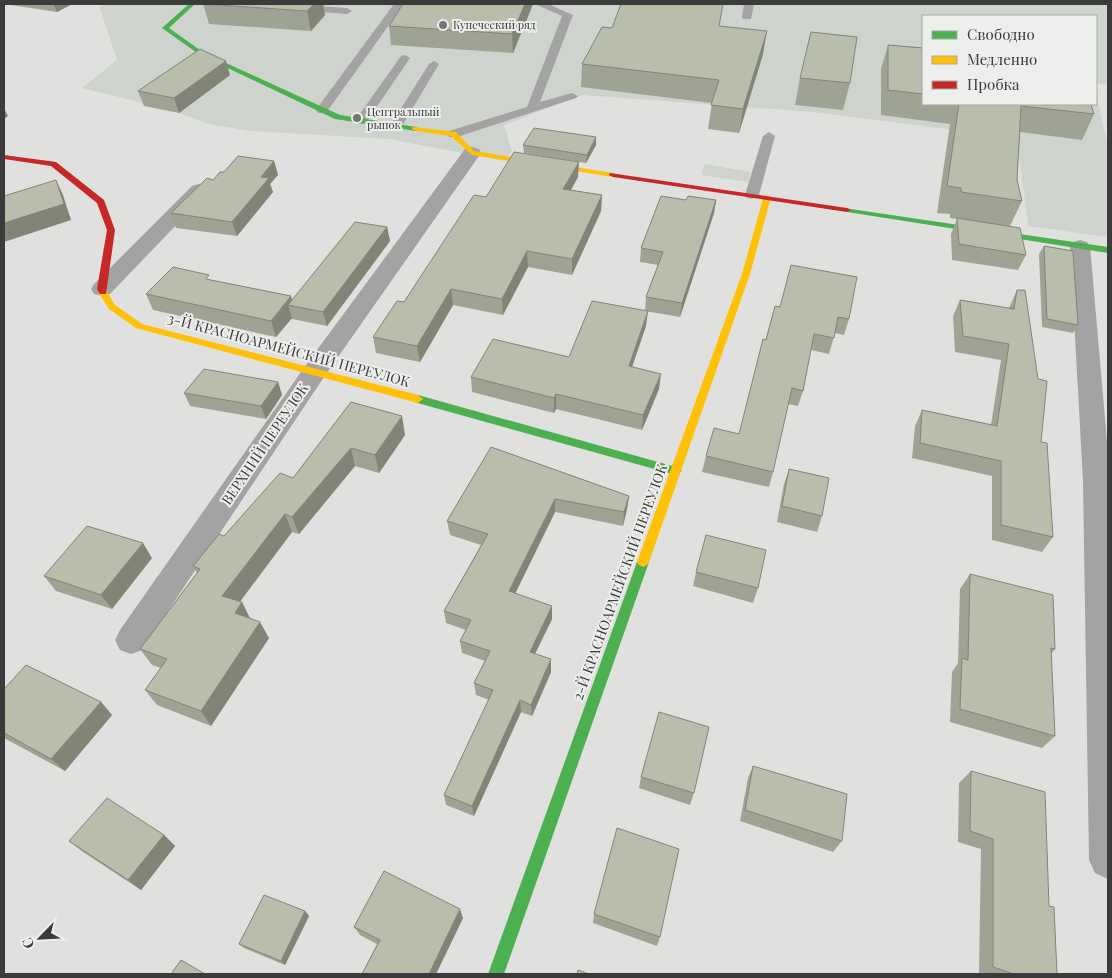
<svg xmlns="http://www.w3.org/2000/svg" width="1112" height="978" font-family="'Playfair Display',serif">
  <rect width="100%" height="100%" fill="#e0e1df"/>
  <g fill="#cfd3ce">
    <path d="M102,4H1108V85L1096,83V16H923V104H1096V94L1108,146V237L1028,226L1017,138L813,112L583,95L504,125L512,151L504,161L389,139L251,131L208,124L168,109L82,88L117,60L99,6Z"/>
    <path d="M705,164L751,172L748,182L701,175Z"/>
  </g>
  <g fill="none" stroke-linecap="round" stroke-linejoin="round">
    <g fill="#a2a3a2" fill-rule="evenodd">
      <path d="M394,4H404L326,113H318L316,110L318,107Z"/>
      <path d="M535,4H548L573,15L540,102L572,93L578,96L576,98L457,137H449L447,134L449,131L527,107L562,16Z"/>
      <path d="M744,4H754L751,19H743L742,17Z"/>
      <path d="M300,5L347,8L352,11L347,14L296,10V6Z"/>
      <path d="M405,55L410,58L365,124H357L355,121L357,118L401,56Z"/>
      <path d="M434,61L439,64L402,126L396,130L392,129L390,126L429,64Z"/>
      <path d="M769,132L775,136L759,195L752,199L747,198L745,195L763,136Z"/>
    </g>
    <g fill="#a2a3a2" fill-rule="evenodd">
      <path d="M472,147L479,149L481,153L324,377L142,650L131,654L120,650L115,640L120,630L306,365L465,149Z"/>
      <path d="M199,184L206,186L209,190L206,194L110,294L102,296L94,294L91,289L94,284L192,186Z"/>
      <path d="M1080,240L1087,242L1090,246L1108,453V879L1095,873L1089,860L1083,481L1070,246L1073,242Z"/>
    </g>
    <g fill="#4caf50" fill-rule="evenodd">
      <path d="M189,4H195L169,28L204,53L340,115L416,127L420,129L416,131L335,119L200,55L162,28Z"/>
      <path d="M844,208L1108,247V253L847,212L843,210Z"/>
      <path d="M418,395L676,467L682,471L676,475L414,402L413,399L414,396Z"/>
      <path d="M643,557L647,559L649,562L504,974H488L637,562L639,559Z"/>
    </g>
    <g fill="#ffc107" fill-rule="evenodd">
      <path d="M413,127L456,132L474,151L613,173L617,175L613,177L472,155L451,136L416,131L412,129Z"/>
      <path d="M764,195L771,197L750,274L649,562L647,565L643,567L639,565L637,562L742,274Z"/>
      <path d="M103,289L106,290L115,305L142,324L418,395L423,399L418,403L136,328L109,309L98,292Z"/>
    </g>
    <g fill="#c62828" fill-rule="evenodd">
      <path d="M4,155L56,162L104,200L115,230L106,294H100L97,289L107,230L97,203L51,166L4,159Z"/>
      <path d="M610,173L847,208L851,210L847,212L613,177L609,175Z"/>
    </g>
  </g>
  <g fill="#9fa393">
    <path d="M4,4H72L57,12Z"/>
    <path d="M203,4H334L333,5H323L325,15L311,31L209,24Z"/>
    <path d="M533,4L513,53L391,45L389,26Z"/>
    <path d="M719,26L763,54L739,133L708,129L712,103L581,87L582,64L612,28Z"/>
    <path d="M888,45L923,48V104H1091L1094,114L1082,140L1020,132L1017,180L1022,201L1010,226L1026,255L1018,270L952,260L951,234L957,219L950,218V214L937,213L950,124L881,115V69Z"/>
    <path d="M230,75L179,113L144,106L138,91Z"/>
    <path d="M800,78L850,83L843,110L795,105Z"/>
    <path d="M523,145H596L586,163L524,153Z"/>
    <path d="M274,161L278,175L270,184L273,192L237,236L176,228L171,213L213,180L224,172Z"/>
    <path d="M578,177L571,190L602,195L601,211L572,275L528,267L503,315L453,305L420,362L376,353L373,337L404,302L486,197Z"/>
    <path d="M686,200H716L714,213L680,317L645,311L646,297L658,265L640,262L641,248Z"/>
    <path d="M387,227L390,241L327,326L292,319V318L276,337L153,310L146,294L211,280L292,300Z"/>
    <path d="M1044,246L1078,325L1073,333L1042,327L1039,254Z"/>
    <path d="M1017,290L1041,442L1053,537L1042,552L992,540V476L912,458L915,426L922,410L991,425L1001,360L955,352L953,316L960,300L1009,308Z"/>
    <path d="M775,306L849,319L844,335L835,333L829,354L811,350L803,391L798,406L788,404L773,472L769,487L702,472L706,456L739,434Z"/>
    <path d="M646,326L632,367L659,389L642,430L556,409L554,413L472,392L471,377L569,357Z"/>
    <path d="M278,382L282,395L266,419L190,406L184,393Z"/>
    <path d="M351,402L405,435L379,473L355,466L299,534L292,532L240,602H242L250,618L269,638L211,726L157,705L145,690L161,668L152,665L140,649L197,573L193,566L224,536L293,478Z"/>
    <path d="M491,447L629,496L627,509L623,526L555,512L515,594L552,619L535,654L551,672L532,716L521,712L474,816L446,805L444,795L489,700L476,695L474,683L485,661L462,653L460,641L466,630L446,623L444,611L481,545L450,535L447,521Z"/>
    <path d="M789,469L822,516L817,532L777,522L784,484Z"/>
    <path d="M152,558L112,609L56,591L44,576Z"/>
    <path d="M696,572L758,588L753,603L693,586Z"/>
    <path d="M970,574L1055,649L1051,654L1055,736L1042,748L950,722L952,672L958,663L960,589Z"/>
    <path d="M4,689L101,702L112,715L65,771L4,738Z"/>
    <path d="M753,766L842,841L833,852L740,821L748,778Z"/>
    <path d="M971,771L1049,906L1057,974H979L981,849L958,842L959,783Z"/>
    <path d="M641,777L694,793L690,805L639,788Z"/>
    <path d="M164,835L175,846L141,890L83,852L69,841Z"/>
    <path d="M305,911L309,916L285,965L244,948L239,944Z"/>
    <path d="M594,914L660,937L657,946L593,923Z"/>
    <path d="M463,918L436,974H362L377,944L360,935L354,927Z"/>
  </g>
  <g fill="#828478">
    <path d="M53,4H72L57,12Z"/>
    <path d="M314,4H323L325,15L311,31L307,11Z"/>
    <path d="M525,4H533L513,53L512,34Z"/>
    <path d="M767,31L763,54L739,133L743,109Z"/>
    <path d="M226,61L230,75L179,113L174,98Z"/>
    <path d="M4,108L8,116L4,119Z"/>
    <path d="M596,137V145L586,163L587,155Z"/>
    <path d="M274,161L278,175L270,184L273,192L237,236L232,222L261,177Z"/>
    <path d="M579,162L578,177L563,204V189Z"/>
    <path d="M56,180L63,195L71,220L4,242V223Z"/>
    <path d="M602,195L601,211L572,275V259Z"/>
    <path d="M716,200L714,213L680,317L682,303Z"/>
    <path d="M387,227L390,241L327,326L323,312Z"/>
    <path d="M527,251L528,267L503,315L502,299Z"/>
    <path d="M451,289L453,305L420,362L417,346Z"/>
    <path d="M291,296L294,307L288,305L292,318L276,337L271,321Z"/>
    <path d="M648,311L646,326L627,381L629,366Z"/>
    <path d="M661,374L659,389L642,430L643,415Z"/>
    <path d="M278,382L282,395L266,419L261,406Z"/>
    <path d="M556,394V409L554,413V398Z"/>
    <path d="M402,416L405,435L379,473L375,455Z"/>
    <path d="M351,448L355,466L299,534L292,517Z"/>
    <path d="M629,496L627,509L623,526L624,512Z"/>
    <path d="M555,499V512L510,604L509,591Z"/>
    <path d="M285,514L292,532L231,613L222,596Z"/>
    <path d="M143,543L152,558L112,609L101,595Z"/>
    <path d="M242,602L250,619L235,613Z"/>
    <path d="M552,606V619L530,664V652Z"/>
    <path d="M260,622L269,638L211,726L201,711Z"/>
    <path d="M551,659V672L532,716L531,705Z"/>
    <path d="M520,700L521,712L474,816L472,806Z"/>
    <path d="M101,702L112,715L65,771L51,759Z"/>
    <path d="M164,835L175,846L141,890L128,880Z"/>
    <path d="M460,909L463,918L436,974H429Z"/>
    <path d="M305,911L309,916L285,965L281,961Z"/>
  </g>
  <g fill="#b9bdab" stroke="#828478">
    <path d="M203,4H314L307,11Z"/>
    <path d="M403,4H525L512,34L389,26Z"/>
    <path d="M621,4H723L719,26L767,31L743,109L711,105L719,80L582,64L602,27L612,28Z"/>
    <path d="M811,32L857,37L850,83L800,78Z"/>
    <path d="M888,45L923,48V94L888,90Z"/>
    <path d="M200,49L226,61L174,98L138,91Z"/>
    <path d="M959,104H1091L1094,114L1021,106L1017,180L1022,201L961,192V188L947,186Z"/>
    <path d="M534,128L596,137L587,155L523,145Z"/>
    <path d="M514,152L579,162L563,189L602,195L572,259L527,251L502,299L451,289L417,346L373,337L397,301L404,302L474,195L486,197Z"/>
    <path d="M238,156L274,161L261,177L269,178L232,222L171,213L207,178L213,180L220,172H224Z"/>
    <path d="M56,180L64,204L4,223V196Z"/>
    <path d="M661,196L686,200L688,196L716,200L682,303L646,297L663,252L641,248Z"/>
    <path d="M957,218L1020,228L1026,255L959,244Z"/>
    <path d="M355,222L387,227L323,312L288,305Z"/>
    <path d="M1044,246L1073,251L1078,325L1047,319Z"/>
    <path d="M791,265L857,277L849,319L838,317L834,338L814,334L803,391L792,388L773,472L706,456L714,428L739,434L763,339L766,340L775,306L780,307Z"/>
    <path d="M173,267L209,275L206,279L291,296L271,321L146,294Z"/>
    <path d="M1017,290H1025L1038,379L1047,381L1041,442L1047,443L1053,537L1001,525V461L920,443L922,410L997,426L1009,344L963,336L960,300L1014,309Z"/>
    <path d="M592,301L648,311L629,366L661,374L643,415L556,394L554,398L471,377L493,339L569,357Z"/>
    <path d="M204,369L278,382L261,406L184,393Z"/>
    <path d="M351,402L402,416L375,455L351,448L292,517L285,514L222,596L242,602L235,613L260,622L201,711L145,690L167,659L140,649L200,569L193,566L219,534L224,536L280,473L293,478Z"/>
    <path d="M491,447L629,496L624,512L555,499L509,591L552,606L530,652L551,659L531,705L520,700L472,806L444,795L493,690L474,683L490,651L460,641L471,620L444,611L488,534L447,521Z"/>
    <path d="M789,469L829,478L822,516L782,506Z"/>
    <path d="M87,526L143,543L101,595L44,576Z"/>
    <path d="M706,535L766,550L758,588L696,572Z"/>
    <path d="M970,574L1053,595L1055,649L1051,648L1055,736L960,709L962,658L968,660Z"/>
    <path d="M26,665L101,702L51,759L4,733V689Z"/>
    <path d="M659,712L709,727L694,793L641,777Z"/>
    <path d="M753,766L847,794L842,841L745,810Z"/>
    <path d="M971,771L1045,792L1049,906L1054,907L1057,974H1014L993,967V839L970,831Z"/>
    <path d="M107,798L164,835L128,880L69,841Z"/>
    <path d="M617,828L679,849L660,937L594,914Z"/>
    <path d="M384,871L460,909L429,974H362L380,940L354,927Z"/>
    <path d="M264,895L305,911L281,961L239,944Z"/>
    <path d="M181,960L205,974H171Z"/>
    <path d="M578,970L589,974H577Z"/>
  </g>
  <g fill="#747574" stroke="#ecefeb" stroke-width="2">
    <circle cx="443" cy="25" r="5"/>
    <circle cx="357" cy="118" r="5"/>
  </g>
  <g text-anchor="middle" stroke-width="4" stroke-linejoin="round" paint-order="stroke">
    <g font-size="11" fill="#3a3b3a" stroke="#ecefeb" text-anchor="start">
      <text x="453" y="29">Купеческий ряд</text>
      <text x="367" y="116">Центральный<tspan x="367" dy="13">рынок</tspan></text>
    </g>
    <g font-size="14" fill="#3a3b3a" stroke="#ecefeb">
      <text transform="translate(289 350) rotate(15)" y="5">3-Й КРАСНОАРМЕЙСКИЙ ПЕРЕУЛОК</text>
      <text transform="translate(265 444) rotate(-56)" y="5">ВЕРХНИЙ ПЕРЕУЛОК</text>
      <text transform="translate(620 582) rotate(-70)" y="5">2-Й КРАСНОАРМЕЙСКИЙ ПЕРЕУЛОК</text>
    </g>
  </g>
  <rect width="1112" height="978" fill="none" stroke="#3a3b3a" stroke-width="10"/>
  <rect x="922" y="15" width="175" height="90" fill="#ecefeb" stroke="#a5a7a4"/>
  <rect x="932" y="31" width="25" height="8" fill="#4caf50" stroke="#a5a7a4"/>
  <text x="967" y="40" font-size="15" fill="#3a3b3a">Свободно</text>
  <rect x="932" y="56" width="25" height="8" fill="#ffc107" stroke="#a5a7a4"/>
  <text x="967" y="65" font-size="15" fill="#3a3b3a">Медленно</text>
  <rect x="932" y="81" width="25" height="8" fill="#c62828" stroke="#a5a7a4"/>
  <text x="967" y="90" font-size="15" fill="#3a3b3a">Пробка</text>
  <g transform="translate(40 938) rotate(246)" stroke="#ecefeb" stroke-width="4" paint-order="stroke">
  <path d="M0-4L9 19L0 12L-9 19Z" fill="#3a3b3a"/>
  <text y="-8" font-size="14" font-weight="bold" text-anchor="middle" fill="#3a3b3a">С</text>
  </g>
</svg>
